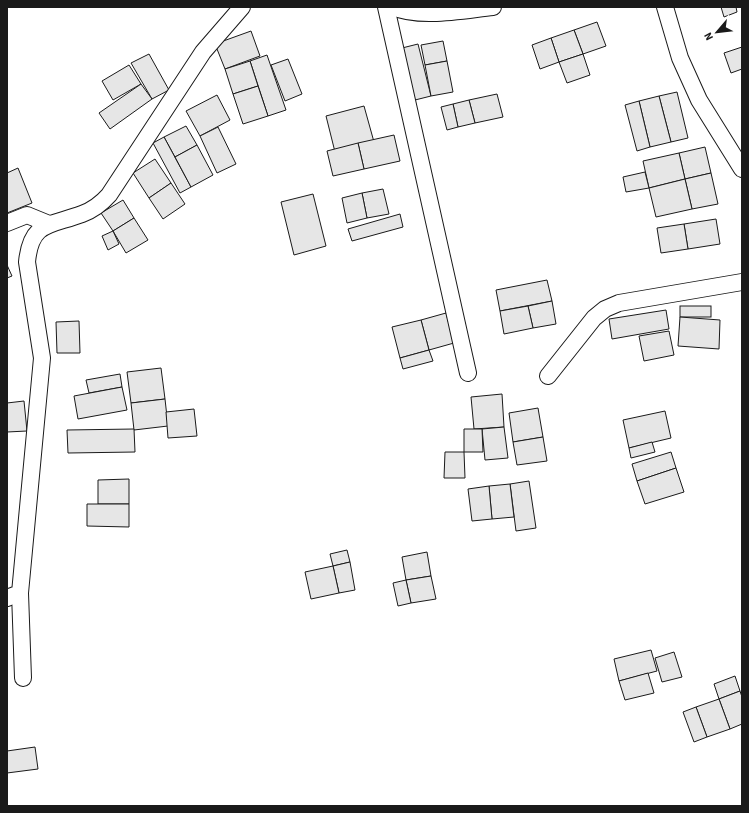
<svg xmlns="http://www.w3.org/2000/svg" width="749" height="813" font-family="'Source Sans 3',sans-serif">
  <rect width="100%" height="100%" fill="#fff"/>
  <g fill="#e6e6e6" stroke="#1a1a1a">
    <path d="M721,7H736L737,12L724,17Z"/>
    <path d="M597,22L606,46L583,54L574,30Z"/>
    <path d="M574,30L583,54L559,62L551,38Z"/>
    <path d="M251,31L260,56L225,69L215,44Z"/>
    <path d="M551,38L559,62L540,69L532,45Z"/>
    <path d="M443,41L447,61L425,65L421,45Z"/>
    <path d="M418,44L431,96L411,101L398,49Z"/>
    <path d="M742,47V69L731,73L724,53Z"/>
    <path d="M149,54L169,90L152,99L131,63Z"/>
    <path d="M583,54L590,75L567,83L559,62Z"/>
    <path d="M267,55L286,110L268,116L250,61Z"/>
    <path d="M288,59L302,94L285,101L271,65Z"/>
    <path d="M250,61L258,86L233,94L225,69Z"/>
    <path d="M447,61L453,92L431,96L425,65Z"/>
    <path d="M129,65L141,84L113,100L102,81Z"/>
    <path d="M141,84L152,99L110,129L99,113Z"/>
    <path d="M258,86L268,116L243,124L233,94Z"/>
    <path d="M677,92L688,138L671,142L659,96Z"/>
    <path d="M497,94L503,117L475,123L469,100Z"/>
    <path d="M217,95L230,120L200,136L186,111Z"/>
    <path d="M659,96L671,142L650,147L639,101Z"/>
    <path d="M469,100L475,123L458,127L453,104Z"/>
    <path d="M639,101L650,147L637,151L625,105Z"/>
    <path d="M453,104L458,127L447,130L441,107Z"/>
    <path d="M364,106L374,142L335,152L326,116Z"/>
    <path d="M186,126L197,145L175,157L164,137Z"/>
    <path d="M218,127L236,164L217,173L200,136Z"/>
    <path d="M394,135L400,161L364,169L358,143Z"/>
    <path d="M164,137L191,187L180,193L153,143Z"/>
    <path d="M358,143L364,169L333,176L327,151Z"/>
    <path d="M197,145L213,175L191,187L175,157Z"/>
    <path d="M705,147L711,173L685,179L679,153Z"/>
    <path d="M679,153L685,179L649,188L643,161Z"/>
    <path d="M155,159L171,183L149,198L133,173Z"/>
    <path d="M18,168L32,203L7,213V173Z"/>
    <path d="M645,172L649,188L626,192L623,177Z"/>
    <path d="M711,173L718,204L692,209L685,179Z"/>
    <path d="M685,179L692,209L656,217L649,188Z"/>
    <path d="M171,183L185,204L163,219L149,198Z"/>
    <path d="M383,189L389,214L367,218L362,193Z"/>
    <path d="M362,193L367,218L347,223L342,198Z"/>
    <path d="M313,194L326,246L294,255L281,202Z"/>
    <path d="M123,200L134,218L113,231L101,213Z"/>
    <path d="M400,214L403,227L352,241L348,229Z"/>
    <path d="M134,218L148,240L126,253L113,231Z"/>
    <path d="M716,219L720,244L688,249L684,224Z"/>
    <path d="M684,224L688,249L661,253L657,228Z"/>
    <path d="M113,231L119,244L108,250L102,236Z"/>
    <path d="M7,265L12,276L7,278Z"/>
    <path d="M547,280L552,301L500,311L496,290Z"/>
    <path d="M552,301L556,324L533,328L528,306Z"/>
    <path d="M528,306L533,328L504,334L500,311Z"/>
    <rect x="680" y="306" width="31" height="11"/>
    <path d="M666,310L669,329L612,339L609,319Z"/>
    <path d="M446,313L454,343L429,350L421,320Z"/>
    <path d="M680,317L720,320L719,349L678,346Z"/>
    <path d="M421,320L429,350L400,358L392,327Z"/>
    <path d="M79,321L80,353H57L56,322Z"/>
    <path d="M669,331L674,355L644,361L639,336Z"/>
    <path d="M429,350L433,361L403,369L400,358Z"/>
    <path d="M161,368L165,399L131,403L127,372Z"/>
    <path d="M120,374L122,387L89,393L86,380Z"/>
    <path d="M122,387L127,410L78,419L74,396Z"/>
    <path d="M502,394L504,427L474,429L471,397Z"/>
    <path d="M165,399L168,426L134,430L131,403Z"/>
    <path d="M24,401L27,431L7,432V403Z"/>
    <path d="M538,408L543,437L513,442L509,413Z"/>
    <path d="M194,409L197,436L168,438L166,412Z"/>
    <path d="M665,411L671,438L629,448L623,420Z"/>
    <path d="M504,427L508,458L485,460L482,429Z"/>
    <path d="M134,429L135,452L68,453L67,430Z"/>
    <path d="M464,429H482L483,452H464Z"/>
    <path d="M543,437L547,461L517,465L513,442Z"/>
    <path d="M652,442L655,452L631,458L629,448Z"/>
    <path d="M445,452H464L465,478H444Z"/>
    <path d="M671,452L676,468L637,481L632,464Z"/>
    <path d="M676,468L684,492L645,504L637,481Z"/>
    <path d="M129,479V504H98V480Z"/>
    <path d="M529,481L536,528L516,531L510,484Z"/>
    <path d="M510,484L514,517L492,519L489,486Z"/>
    <path d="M489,486L492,519L472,521L468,489Z"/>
    <path d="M87,504H129V527L87,526Z"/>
    <path d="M347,550L350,562L333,566L330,554Z"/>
    <path d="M427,552L431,576L406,580L402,557Z"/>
    <path d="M350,562L355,590L339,593L333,566Z"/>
    <path d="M333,566L339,593L311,599L305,572Z"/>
    <path d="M431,576L436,599L411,603L406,580Z"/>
    <path d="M406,580L411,603L398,606L393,583Z"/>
    <path d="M651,650L657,671L619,681L614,659Z"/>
    <path d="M674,652L682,677L662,682L655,658Z"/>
    <path d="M648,673L654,693L625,700L619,681Z"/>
    <path d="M735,676L740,691L719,699L714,684Z"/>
    <path d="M740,691L742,697V724L730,729L719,699Z"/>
    <path d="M719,699L730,729L707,737L696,707Z"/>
    <path d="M696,707L707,737L694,742L683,712Z"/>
    <path d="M35,747L38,769L7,773V751Z"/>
  </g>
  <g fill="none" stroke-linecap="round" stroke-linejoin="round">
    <defs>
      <g id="minor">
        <path d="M386,7L468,373"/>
        <path d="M393,7C420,19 464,10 493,7"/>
        <path d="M665,7L680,58L699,100L742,169"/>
        <path d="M7,223L27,215L49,224"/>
        <path d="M548,376L594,318L605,309L619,303L742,282"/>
        <path d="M20,593L23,678"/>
        <path d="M7,598L20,593L42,358L27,262C31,221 50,226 82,214C93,210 101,204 109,195L203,52L242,7"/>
      </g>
    </defs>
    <use href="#minor" stroke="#1a1a1a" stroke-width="18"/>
    <use href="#minor" stroke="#fff" stroke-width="16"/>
  </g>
  <rect width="749" height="813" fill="none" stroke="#1a1a1a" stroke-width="16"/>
  <g transform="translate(717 32) rotate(242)" stroke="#ffffff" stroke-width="3" paint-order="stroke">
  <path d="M0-3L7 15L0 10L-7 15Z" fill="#1a1a1a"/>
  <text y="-6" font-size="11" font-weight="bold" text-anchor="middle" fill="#1a1a1a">N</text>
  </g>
</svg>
